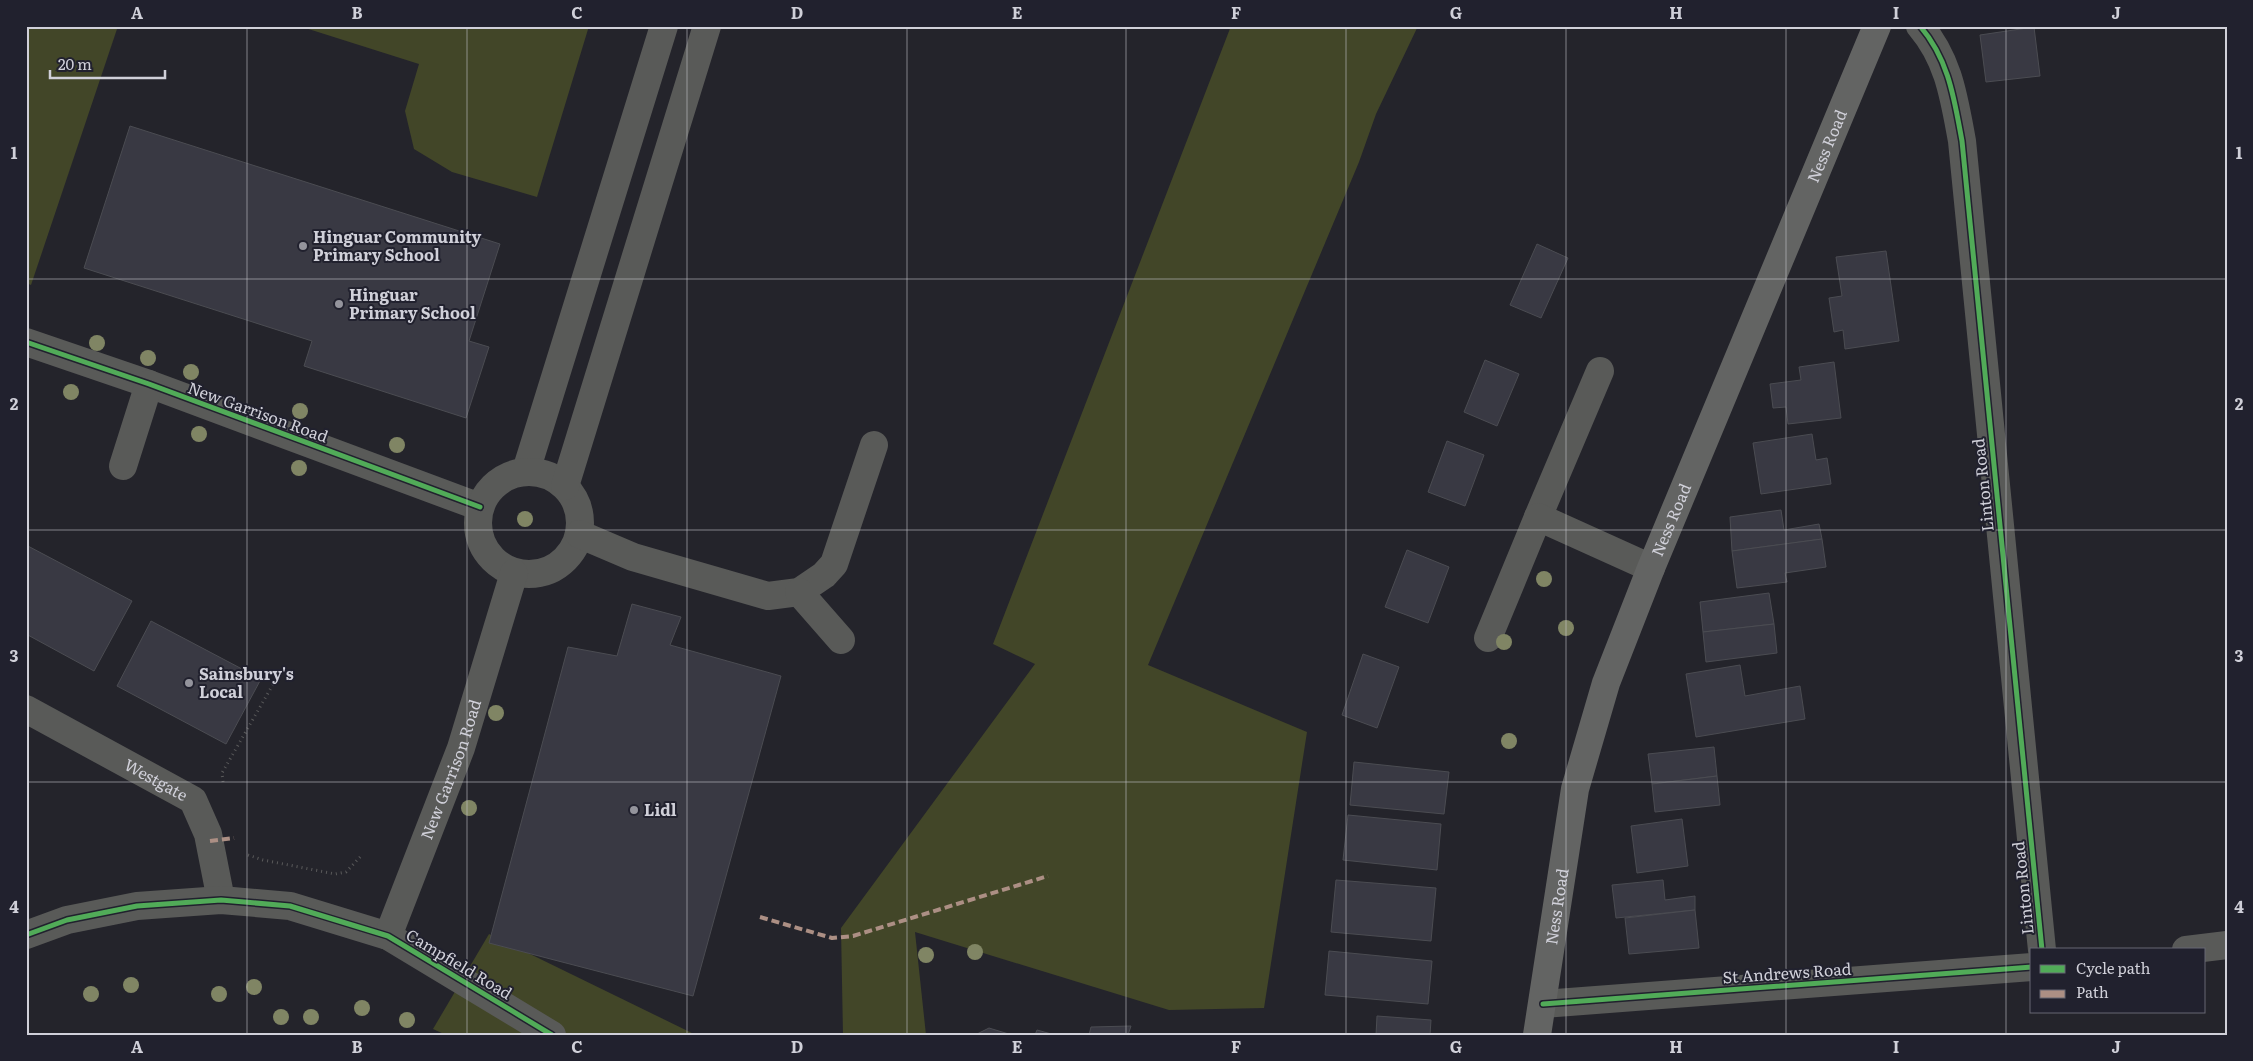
<svg xmlns="http://www.w3.org/2000/svg" width="2253" height="1061" font-family="Literata,serif">
  <rect width="100%" height="100%" fill="#24242b"/>
  <g fill="#424628">
    <path d="M26,26H118L31,285L26,283Z"/>
    <path d="M299,26H589L537,197L452,172L414,149L405,111L419,64Z"/>
    <path d="M1231,26H1418L1376,114L1359,162L1148,665L1307,732L1264,1008L1169,1010L915,932L926,1035H843L841,928L1035,664L993,644Z"/>
    <path d="M489,934L696,1035H446L433,1029Z"/>
  </g>
  <g fill="#393943" stroke="#4b4c52">
    <path d="M2034,27L2040,76L1986,82L1980,35Z"/>
    <path d="M130,126L500,244L469,341L489,347L466,418L304,366L312,341L84,268Z"/>
    <path d="M1537,244L1568,258L1541,318L1510,305Z"/>
    <path d="M1886,251L1899,341L1845,349L1843,330L1834,332L1829,298L1842,296L1836,257Z"/>
    <path d="M1485,360L1519,374L1497,426L1464,412Z"/>
    <path d="M1834,362L1841,418L1788,424L1786,407L1773,408L1770,384L1801,380L1799,367Z"/>
    <path d="M1812,434L1816,460L1827,458L1831,484L1761,494L1753,443Z"/>
    <path d="M1447,441L1484,455L1465,506L1428,492Z"/>
    <path d="M1781,510L1784,530L1819,524L1822,539L1732,551L1730,517Z"/>
    <path d="M1822,539L1826,567L1785,573L1787,582L1737,588L1732,551Z"/>
    <path d="M26,545L132,601L94,671L26,634Z"/>
    <path d="M1407,550L1449,567L1428,623L1385,607Z"/>
    <path d="M1769,593L1774,624L1703,632L1700,602Z"/>
    <path d="M632,604L681,617L670,645L781,676L693,996L489,943L568,647L617,656Z"/>
    <path d="M151,621L261,679L226,744L117,686Z"/>
    <path d="M1774,624L1777,653L1706,662L1703,632Z"/>
    <path d="M1363,654L1399,667L1377,728L1342,715Z"/>
    <path d="M1740,665L1745,696L1800,686L1805,719L1696,737L1686,674Z"/>
    <path d="M1714,747L1717,776L1652,784L1648,754Z"/>
    <path d="M1354,762L1449,772L1444,814L1350,805Z"/>
    <path d="M1717,776L1720,805L1655,812L1652,784Z"/>
    <path d="M1348,815L1441,824L1437,870L1343,860Z"/>
    <path d="M1682,819L1688,866L1637,873L1631,826Z"/>
    <path d="M1336,880L1436,888L1431,941L1331,932Z"/>
    <path d="M1663,880L1665,900L1695,896V910L1616,918L1612,885Z"/>
    <path d="M1695,910L1699,948L1629,954L1625,918Z"/>
    <path d="M1329,951L1432,961L1428,1004L1325,995Z"/>
    <path d="M1377,1016L1431,1020L1430,1035H1376Z"/>
    <path d="M1131,1026L1128,1035H1089L1091,1027Z"/>
    <path d="M989,1028L1012,1035H975Z"/>
    <path d="M1037,1030L1055,1035H1035Z"/>
  </g>
  <g fill="none" stroke-linecap="round" stroke-linejoin="round">
    <g stroke="#5a5a5b" stroke-width="3" stroke-dasharray="1 4" stroke-linecap="butt">
      <path d="M223,782L222,773L275,681"/>
      <path d="M248,855L263,860L335,874L346,872L361,856"/>
    </g>
    <g stroke="#595a58" stroke-width="28">
      <path d="M1920,26C1949,60 1954,98 1962,141L2042,950"/>
      <path d="M26,342L149,384L480,507"/>
      <path d="M123,466L149,384"/>
      <path d="M526,471L664,26"/>
      <circle cx="529" cy="523" r="51"/>
      <path d="M565,486L707,26"/>
      <path d="M1538,517L1600,371"/>
      <path d="M579,534L633,557L768,596L799,592L824,575L834,564L874,445"/>
      <path d="M799,592L841,640"/>
      <path d="M1488,638L1538,517L1651,568"/>
      <path id="s1" d="M26,709L193,800L208,834L221,900"/>
      <path d="M26,935L67,920L137,906L221,900L290,906L388,936L552,1035"/>
      <path id="s2" d="M388,936L461,748L514,573"/>
      <path d="M2186,950L2227,945"/>
      <path d="M1543,1004L2032,967"/>
    </g>
    <path stroke="#636463" stroke-width="28" id="s3" d="M1537,1035L1575,789L1606,683L1651,568L1877,26"/>
    <g stroke="#ac8f84" stroke-width="4" stroke-dasharray="8 4" stroke-linecap="butt">
      <path d="M210,841L234,838"/>
      <path d="M760,917L832,938L853,936L1048,876"/>
    </g>
    <defs>
      <g id="cycleway">
        <path d="M1920,26C1949,60 1954,98 1962,141L2042,950"/>
        <path d="M26,342L149,384L480,507"/>
        <path d="M26,935L67,920L137,906L221,900L290,906L388,936L552,1035"/>
        <path d="M1543,1004L2032,967"/>
      </g>
    </defs>
    <use href="#cycleway" stroke="#21212e" stroke-width="8"/>
    <use href="#cycleway" stroke="#51ab58" stroke-width="5"/>
  </g>
  <g fill="#808564">
    <circle cx="97" cy="343" r="8"/>
    <circle cx="148" cy="358" r="8"/>
    <circle cx="191" cy="372" r="8"/>
    <circle cx="71" cy="392" r="8"/>
    <circle cx="300" cy="411" r="8"/>
    <circle cx="199" cy="434" r="8"/>
    <circle cx="397" cy="445" r="8"/>
    <circle cx="299" cy="468" r="8"/>
    <circle cx="525" cy="519" r="8"/>
    <circle cx="1544" cy="579" r="8"/>
    <circle cx="1566" cy="628" r="8"/>
    <circle cx="1504" cy="642" r="8"/>
    <circle cx="496" cy="713" r="8"/>
    <circle cx="1509" cy="741" r="8"/>
    <circle cx="469" cy="808" r="8"/>
    <circle cx="975" cy="952" r="8"/>
    <circle cx="926" cy="955" r="8"/>
    <circle cx="131" cy="985" r="8"/>
    <circle cx="254" cy="987" r="8"/>
    <circle cx="91" cy="994" r="8"/>
    <circle cx="219" cy="994" r="8"/>
    <circle cx="362" cy="1008" r="8"/>
    <circle cx="281" cy="1017" r="8"/>
    <circle cx="311" cy="1017" r="8"/>
    <circle cx="407" cy="1020" r="8"/>
  </g>
  <path fill="none" stroke="#d0d0d9" stroke-width="1" stroke-opacity="0.55" d="M247,26V1035M467,26V1035M687,26V1035M907,26V1035M1126,26V1035M1346,26V1035M1566,26V1035M1786,26V1035M2006,26V1035M26,279H2227M26,530H2227M26,782H2227"/>
  <g fill="#94949c" stroke="#21212e" stroke-width="2">
    <circle cx="303" cy="246" r="5"/>
    <circle cx="339" cy="304" r="5"/>
    <circle cx="189" cy="683" r="5"/>
    <circle cx="634" cy="810" r="5"/>
  </g>
  <g text-anchor="middle" stroke-width="4" stroke-linejoin="round" paint-order="stroke">
    <g font-size="16" fill="#d0d0d9" stroke="#21212e">
      <text dy="6" stroke="none"><textPath href="#s3" startOffset="940">Ness Road</textPath></text>
      <text transform="translate(258 412) rotate(20)" y="6">New Garrison Road</text>
      <text transform="translate(1983 485) rotate(-96)" y="6">Linton Road</text>
      <text dy="6" stroke="none"><textPath href="#s3" startOffset="535">Ness Road</textPath></text>
      <text dy="6" stroke="none"><textPath href="#s2" startOffset="178">New Garrison Road</textPath></text>
      <text dy="6" stroke="none"><textPath href="#s1" startOffset="148">Westgate</textPath></text>
      <text transform="translate(2023 888) rotate(-96)" y="6">Linton Road</text>
      <text dy="6" stroke="none"><textPath href="#s3" startOffset="130">Ness Road</textPath></text>
      <text transform="translate(459 964) rotate(31)" y="6">Campfield Road</text>
      <text transform="translate(1787 973) rotate(-4)" y="6">St Andrews Road</text>
    </g>
    <g font-size="16" font-weight="bold" fill="#d0d0d9" stroke="#21212e" text-anchor="start">
      <text x="313" y="243">Hinguar Community<tspan x="313" dy="18">Primary School</tspan></text>
      <text x="349" y="301">Hinguar<tspan x="349" dy="18">Primary School</tspan></text>
      <text x="199" y="680">Sainsbury's<tspan x="199" dy="18">Local</tspan></text>
      <text x="644" y="816">Lidl</text>
    </g>
  </g>
  <rect width="2253" height="1061" fill="none" stroke="#21212e" stroke-width="55"/>
  <rect x="2030" y="948" width="175" height="65" fill="#21212e" stroke="#676772"/>
  <rect x="2040" y="965" width="25" height="8" fill="#51ab58" stroke="#676772"/>
  <text x="2076" y="974" font-size="15" fill="#d0d0d9">Cycle path</text>
  <rect x="2040" y="990" width="25" height="8" fill="#ac8f84" stroke="#676772"/>
  <text x="2076" y="998" font-size="15" fill="#d0d0d9">Path</text>
  <path d="M50 70v8h115v-8" fill="none" stroke="#d0d0d9" stroke-width="2.5"/>
  <text x="58" y="70" font-size="15" fill="#d0d0d9" stroke="#21212e" stroke-width="4" paint-order="stroke">20 m</text>
  <rect x="28" y="28" width="2198" height="1006" fill="none" stroke="#d0d0d9" stroke-width="2"/>
  <g font-size="16" text-anchor="middle" font-weight="bold" fill="#d0d0d9">
    <text x="137" y="19">A</text>
    <text x="357" y="19">B</text>
    <text x="577" y="19">C</text>
    <text x="797" y="19">D</text>
    <text x="1017" y="19">E</text>
    <text x="1236" y="19">F</text>
    <text x="1456" y="19">G</text>
    <text x="1676" y="19">H</text>
    <text x="1896" y="19">I</text>
    <text x="2116" y="19">J</text>
    <text x="14" y="159">1</text>
    <text x="2239" y="159">1</text>
    <text x="14" y="410">2</text>
    <text x="2239" y="410">2</text>
    <text x="14" y="662">3</text>
    <text x="2239" y="662">3</text>
    <text x="14" y="913">4</text>
    <text x="2239" y="913">4</text>
    <text x="137" y="1053">A</text>
    <text x="357" y="1053">B</text>
    <text x="577" y="1053">C</text>
    <text x="797" y="1053">D</text>
    <text x="1017" y="1053">E</text>
    <text x="1236" y="1053">F</text>
    <text x="1456" y="1053">G</text>
    <text x="1676" y="1053">H</text>
    <text x="1896" y="1053">I</text>
    <text x="2116" y="1053">J</text>
  </g>
</svg>
